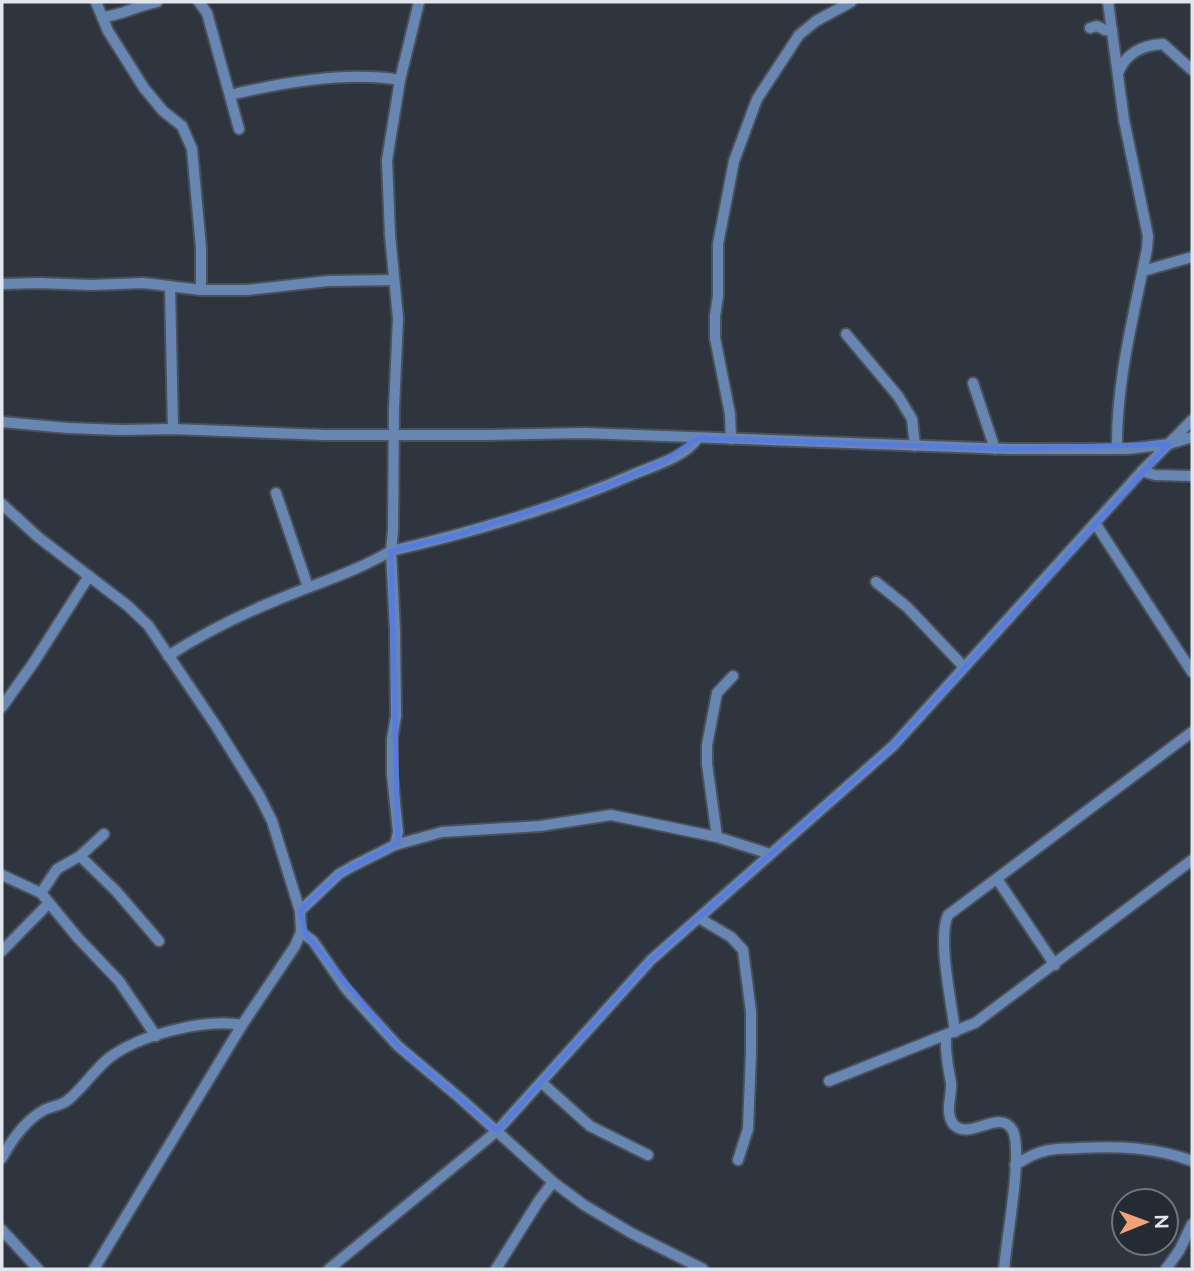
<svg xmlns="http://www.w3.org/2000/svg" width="1194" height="1271" font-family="Raleway,sans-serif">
  <rect width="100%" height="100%" fill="#2e353f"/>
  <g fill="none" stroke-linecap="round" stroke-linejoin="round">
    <defs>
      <g id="minor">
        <path d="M96,2L108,31L144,88L163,111L182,126L192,149L201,248V290"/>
        <path d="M199,2L207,13L239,129"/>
        <path d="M1108,2L1124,120L1148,236L1147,249C1134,315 1116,381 1117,449"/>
        <path d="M102,17C121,16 138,5 157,2"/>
        <path d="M1090,28L1097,26L1105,30H1112"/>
        <path d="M1119,71C1127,52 1143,45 1163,44L1192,70"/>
        <path d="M230,95C280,83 349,71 400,80"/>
        <path d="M1143,271L1192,257"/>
        <path d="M2,284L39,283L91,285L144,283L201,290H247L328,281L394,280"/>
        <path d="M170,286L173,429"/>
        <path d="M846,334L898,396L912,419L915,446"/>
        <path d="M973,383L995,449"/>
        <path d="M2,422L68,428L122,430L173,429L325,435H487L584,433L1009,449H1128L1169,444L1192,437"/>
        <path d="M731,439L730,414L715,338V316L718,296V244L734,161L757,99L799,35L816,21L851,2"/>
        <path d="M1142,471L1155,475L1192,476"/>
        <path d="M276,493L308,587"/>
        <path d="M2,504L38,537L128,606L148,625L216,726L259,795L272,821L300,911L301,932L295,946L242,1025L94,1269"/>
        <path d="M1095,523L1192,672"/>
        <path d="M876,582L907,607L964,667"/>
        <path d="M168,656C202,634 240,615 277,600C317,583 353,573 391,551L393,530L394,409L398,318L390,235L387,160L400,80L419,2"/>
        <path d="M2,707L34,662L89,576"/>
        <path d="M717,837L707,764V745L717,693L733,676"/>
        <path d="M395,845L398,832L392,775V739L396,716L395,630L391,551C473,532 556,508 634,474C656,465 685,457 698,438"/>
        <path d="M80,856L116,891L159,941"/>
        <path d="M2,875L41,893L78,938L119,981L156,1036"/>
        <path d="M997,879L1055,965"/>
        <path d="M41,893L57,869L80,856L104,834"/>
        <path d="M300,911L339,874L353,866L395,845L442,832L540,826L611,815L717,837L770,854"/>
        <path d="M699,918L731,937L743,950L751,1012V1053L748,1129L738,1160"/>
        <path d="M301,932L313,941L346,989L398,1046L461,1099L553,1182L584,1205L633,1234L703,1269"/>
        <path d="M2,951L49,903"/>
        <path d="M955,1032C952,1004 937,939 948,915L1192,732"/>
        <path d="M946,1036C945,1055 948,1065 951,1083C952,1097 944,1113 954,1125C970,1141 1001,1107 1013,1131C1023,1154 1006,1241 1004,1269"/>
        <path d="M829,1081L975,1023L1192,860"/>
        <path d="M542,1083L590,1126L648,1155"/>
        <path d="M2,1158C11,1141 26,1120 44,1110C52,1106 61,1106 68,1100C83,1088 94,1070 109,1058C139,1035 205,1018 242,1025"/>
        <path d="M1015,1165C1025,1159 1034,1153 1045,1151C1055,1148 1067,1149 1078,1148C1118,1146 1155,1147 1192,1161"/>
        <path d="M2,1230L38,1269"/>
        <path d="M329,1269L497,1131L651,960L893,746L1142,471L1192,420"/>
        <path d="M496,1269L538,1202L553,1182"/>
        <path d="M1166,1269L1179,1251L1192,1224"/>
      </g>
    </defs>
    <use href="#minor" stroke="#4b515b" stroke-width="14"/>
    <use href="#minor" stroke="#6886b2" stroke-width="10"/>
  </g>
  <path fill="none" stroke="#587cde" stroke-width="5" stroke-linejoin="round" d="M698,438L1009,449L1169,444L893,746L651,960L497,1131L398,1046L306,935L300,911L339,874L398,843L391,551L458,535L610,485L665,461Z"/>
  <rect width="1194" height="1271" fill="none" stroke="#e1e6ec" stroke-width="7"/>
  <g transform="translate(1145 1222) rotate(89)"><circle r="33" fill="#242b34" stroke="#70767e" stroke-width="2"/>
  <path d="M0-5L12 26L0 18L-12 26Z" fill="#f1a27b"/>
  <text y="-10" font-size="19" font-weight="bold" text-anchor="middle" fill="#e1e6ec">N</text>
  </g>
</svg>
